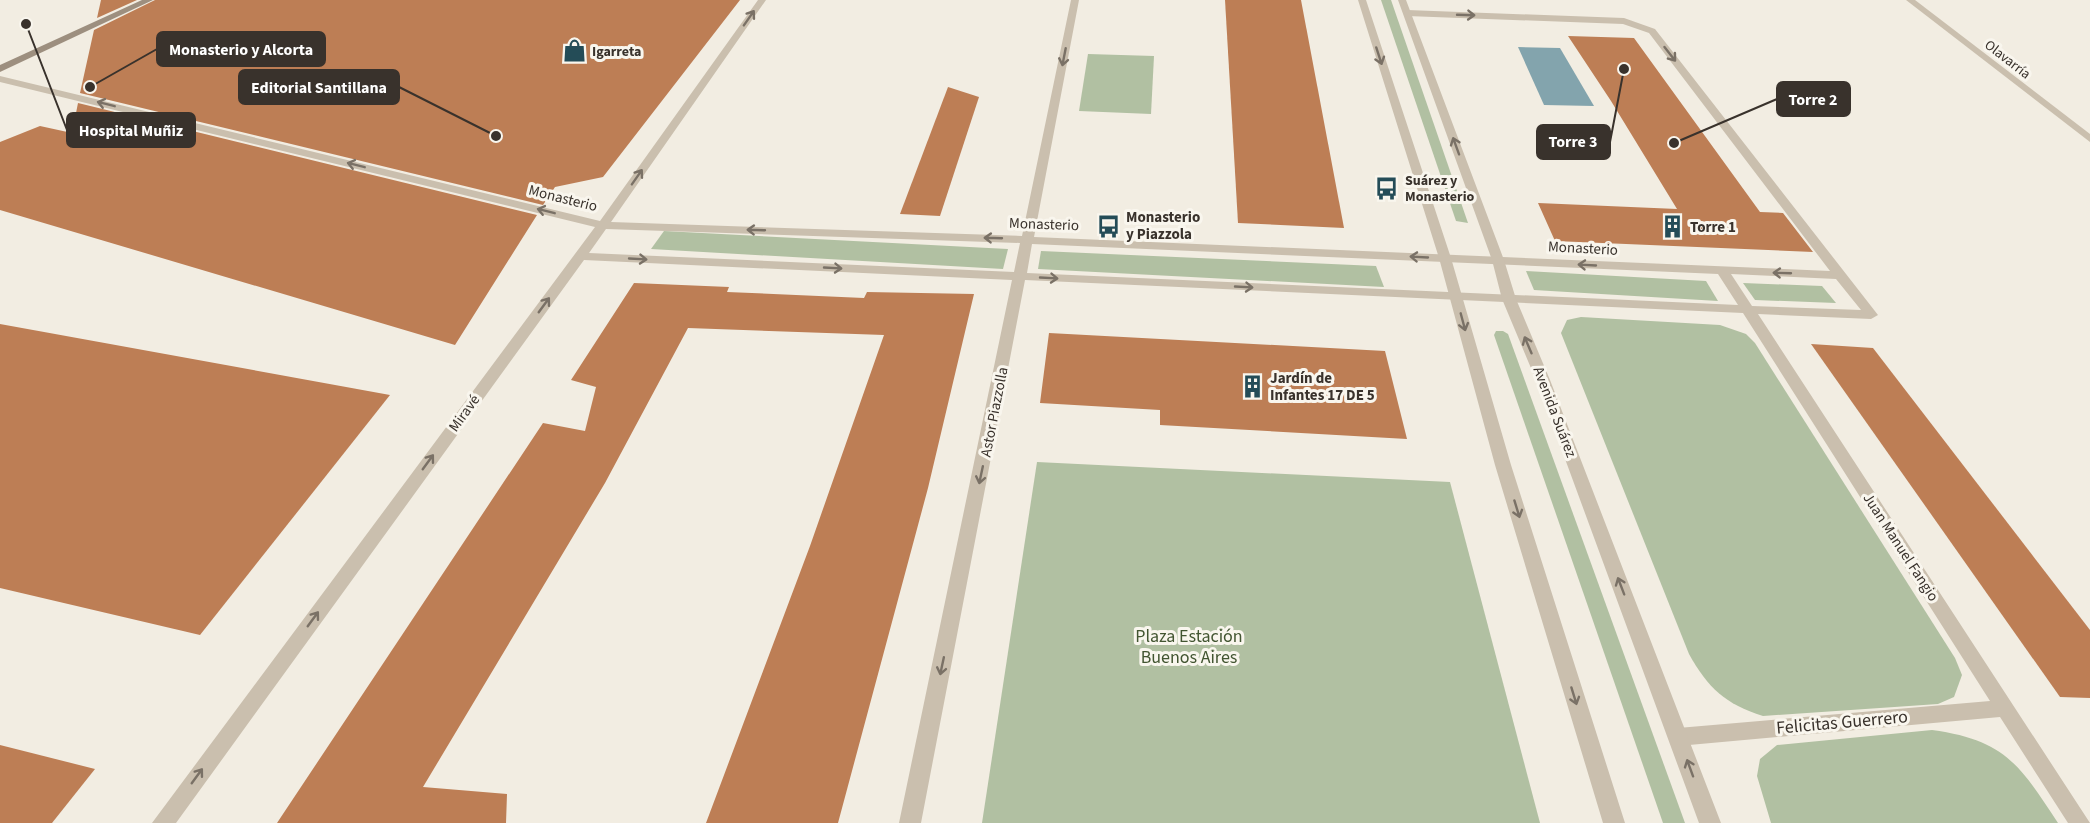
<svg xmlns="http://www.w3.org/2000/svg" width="2090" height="823" font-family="'Source Sans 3',sans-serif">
  <rect width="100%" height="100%" fill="#f2ede2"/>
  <g fill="#b1c0a2">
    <path d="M1381,0H1391L1468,223L1456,221Z"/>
    <path d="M1088,54L1154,56L1151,114L1079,111Z"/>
    <path d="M664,231L1008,249L1003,269L651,249Z"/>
    <path d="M1041,251L1376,266L1384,287L1038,269Z"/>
    <path d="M1526,271L1706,281L1718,301L1534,290Z"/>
    <path d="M1743,283L1822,286L1836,303L1755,300Z"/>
    <path d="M1581,317L1720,325L1746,334L1755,343L1955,658L1962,675L1954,697L1938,704L1763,716C1725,704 1708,688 1689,654L1561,333L1567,320Z"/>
    <path d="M1496,331H1503L1508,334L1685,823H1663L1494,335Z"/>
    <path d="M1037,462L1450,482L1540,823H982Z"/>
    <path d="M1932,730C2005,740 2020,765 2058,823H1771L1757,776L1760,759L1777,745Z"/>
  </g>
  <path fill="#83a4ad" d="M1518,47L1560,48L1594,106L1544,105Z"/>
  <g fill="#bd7e55">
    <path d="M101,0H137L97,18Z"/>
    <path d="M155,0H740L603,177L555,187L543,205L80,93L94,30Z"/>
    <path d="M1225,0H1301L1344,228L1238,223Z"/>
    <path d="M1568,36L1634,38L1760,212L1783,213L1813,252L1555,241L1538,203L1677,209L1611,101Z"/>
    <path d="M948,87L979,97L940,216L900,214Z"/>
    <path d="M78,103L537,215L455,345L0,210V142L40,126L72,133Z"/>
    <path d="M634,283L729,287L727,292L864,298L867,292L974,294L928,488L838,823H706L810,546L884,335L688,328L605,483L423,787L507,794L506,823H277L543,423L585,431L596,387L571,380Z"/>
    <path d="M0,324L390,395L200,635L0,588Z"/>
    <path d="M1049,333L1385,351L1407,439L1160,425V410L1040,403Z"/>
    <path d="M1811,344L1873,348L2090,630V698L2060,697Z"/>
    <path d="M0,745L95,769L52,823H0Z"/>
  </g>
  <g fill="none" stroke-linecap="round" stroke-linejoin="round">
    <g fill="#cabfae" fill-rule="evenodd">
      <path d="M758,0H766L611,222L1022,236L1071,0H1079L1034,237L1830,271L1649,33L1623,24L1407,16L1403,13L1407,10L1624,18L1655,29L1878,315L1871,319L1758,314L2090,823H2068L2000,717L1678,746L1671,743L1668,737L1671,731L1678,728L1990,701L1743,313L1025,280L921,823H899L1012,280L584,260L176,823H152L595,227L0,82V76L600,221ZM606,229L1020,243L1014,272L589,253ZM1032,244L1718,274L1738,305L1027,273ZM1731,274L1836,279L1861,310L1752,306Z"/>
      <path d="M1906,0H1915L2090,134V142Z"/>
    </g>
    <g fill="#cabfae" fill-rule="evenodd">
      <path d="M1358,0H1366L1451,258L1511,465L1625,823H1603L1495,465L1439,258Z"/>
      <path d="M1398,0H1406L1504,260L1516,299L1550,380L1721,823H1699L1536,380L1502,299L1492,260Z"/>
    </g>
    <path fill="#9d8f7f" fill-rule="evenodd" d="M142,0H153L0,72V65Z"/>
  </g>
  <defs><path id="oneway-shaft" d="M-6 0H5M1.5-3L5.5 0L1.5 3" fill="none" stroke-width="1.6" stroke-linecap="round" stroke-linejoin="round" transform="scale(1.5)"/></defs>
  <g stroke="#7a7166">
    <use href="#oneway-shaft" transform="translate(1466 15) rotate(2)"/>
    <use href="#oneway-shaft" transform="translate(749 18) rotate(-55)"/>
    <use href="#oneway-shaft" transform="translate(1670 54) rotate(52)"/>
    <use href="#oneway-shaft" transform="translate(1379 56) rotate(72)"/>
    <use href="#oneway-shaft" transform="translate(1064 57) rotate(101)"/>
    <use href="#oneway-shaft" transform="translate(106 104) rotate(-166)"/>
    <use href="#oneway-shaft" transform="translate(1456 146) rotate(-110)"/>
    <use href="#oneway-shaft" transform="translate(356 165) rotate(-166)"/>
    <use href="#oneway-shaft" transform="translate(637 177) rotate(-55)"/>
    <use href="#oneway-shaft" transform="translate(546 211) rotate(-166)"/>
    <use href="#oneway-shaft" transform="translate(756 230) rotate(-178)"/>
    <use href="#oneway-shaft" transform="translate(993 238) rotate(-178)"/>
    <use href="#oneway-shaft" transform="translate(1419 257) rotate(-177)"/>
    <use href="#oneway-shaft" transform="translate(638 259) rotate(3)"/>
    <use href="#oneway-shaft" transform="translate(1587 265) rotate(-177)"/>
    <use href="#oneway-shaft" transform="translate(833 268) rotate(3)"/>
    <use href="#oneway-shaft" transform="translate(1782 273) rotate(-178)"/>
    <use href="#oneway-shaft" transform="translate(1049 278) rotate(3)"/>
    <use href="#oneway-shaft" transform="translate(1244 287) rotate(3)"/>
    <use href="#oneway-shaft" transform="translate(544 305) rotate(-54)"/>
    <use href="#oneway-shaft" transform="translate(1463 322) rotate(75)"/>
    <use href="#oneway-shaft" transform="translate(1528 345) rotate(-113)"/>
    <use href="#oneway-shaft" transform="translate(428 462) rotate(-54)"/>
    <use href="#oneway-shaft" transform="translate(981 475) rotate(102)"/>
    <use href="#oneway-shaft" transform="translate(1517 509) rotate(73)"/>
    <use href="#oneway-shaft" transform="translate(1621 586) rotate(-111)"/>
    <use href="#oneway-shaft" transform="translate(313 619) rotate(-54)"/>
    <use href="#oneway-shaft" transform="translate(942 666) rotate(102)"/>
    <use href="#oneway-shaft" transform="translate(1574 696) rotate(73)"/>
    <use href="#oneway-shaft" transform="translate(1690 768) rotate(-110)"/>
    <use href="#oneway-shaft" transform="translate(197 776) rotate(-54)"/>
  </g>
  <defs>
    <symbol id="shop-bare" viewBox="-9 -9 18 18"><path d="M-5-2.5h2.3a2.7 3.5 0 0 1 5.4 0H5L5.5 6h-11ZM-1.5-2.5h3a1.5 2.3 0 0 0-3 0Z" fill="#244c57" stroke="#f9f6ee" stroke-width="2.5" paint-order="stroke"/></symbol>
    <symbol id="bus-bare" viewBox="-9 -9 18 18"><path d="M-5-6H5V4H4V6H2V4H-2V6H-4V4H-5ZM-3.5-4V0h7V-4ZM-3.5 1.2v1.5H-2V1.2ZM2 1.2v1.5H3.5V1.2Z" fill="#244c57" stroke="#f9f6ee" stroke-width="2.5" paint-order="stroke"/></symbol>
    <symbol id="building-bare" viewBox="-9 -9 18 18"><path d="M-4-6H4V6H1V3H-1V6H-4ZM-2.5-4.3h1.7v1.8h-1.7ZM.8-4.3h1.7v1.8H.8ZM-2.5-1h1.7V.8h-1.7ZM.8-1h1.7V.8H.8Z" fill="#244c57" stroke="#f9f6ee" stroke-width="2.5" paint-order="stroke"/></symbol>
  </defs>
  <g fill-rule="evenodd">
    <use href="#shop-bare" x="558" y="34" width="33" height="33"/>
    <use href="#bus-bare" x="1370" y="172" width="33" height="33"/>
    <use href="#bus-bare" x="1092" y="210" width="33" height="33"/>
    <use href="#building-bare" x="1656" y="210" width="33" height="33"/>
    <use href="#building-bare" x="1236" y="370" width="33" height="33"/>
  </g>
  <g text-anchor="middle" stroke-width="6" stroke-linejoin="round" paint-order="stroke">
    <g font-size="14" font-weight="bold" fill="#39322c" stroke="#f9f6ee" text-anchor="start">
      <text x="592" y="56">Igarreta</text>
      <text x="1405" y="185">Suárez y<tspan x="1405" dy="16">Monasterio</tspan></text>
    </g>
    <g font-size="14" fill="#39322c" stroke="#f9f6ee">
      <text transform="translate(2008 59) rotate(38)" y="5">Olavarría</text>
    </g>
    <g font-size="15" fill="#39322c" stroke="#f9f6ee">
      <text transform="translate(563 198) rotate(14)" y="5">Monasterio</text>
      <text transform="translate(1044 224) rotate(2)" y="5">Monasterio</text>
      <text transform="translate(1583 248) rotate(3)" y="5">Monasterio</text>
      <text transform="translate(994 412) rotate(-79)" y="5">Astor Piazzolla</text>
      <text transform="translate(1555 412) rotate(69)" y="5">Avenida Suárez</text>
      <text transform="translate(464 413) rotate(-54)" y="5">Miravé</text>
      <text transform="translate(1901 547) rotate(57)" y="5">Juan Manuel Fangio</text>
    </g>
    <g font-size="15" font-weight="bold" fill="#39322c" stroke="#f9f6ee" text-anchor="start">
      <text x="1126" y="222">Monasterio<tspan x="1126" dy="17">y Piazzola</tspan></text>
      <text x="1690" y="232">Torre 1</text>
      <text x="1270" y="383">Jardín de<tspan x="1270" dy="17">Infantes 17 DE 5</tspan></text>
    </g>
    <g font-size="18" fill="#425531" stroke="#f9f6ee">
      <text x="1189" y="642">Plaza Estación<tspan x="1189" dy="21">Buenos Aires</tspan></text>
    </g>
    <g font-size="18" fill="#39322c" stroke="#f9f6ee">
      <text transform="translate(1842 722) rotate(-5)" y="6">Felicitas Guerrero</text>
    </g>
  </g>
  <path fill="none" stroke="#39322c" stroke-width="2" d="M90 87L157 49M496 136L399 87M1674 143L1777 99M26 24L67 130M1624 69L1610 142"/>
  <g fill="#39322c" stroke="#f9f6ee" stroke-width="2">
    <circle cx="90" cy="87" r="6"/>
    <circle cx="496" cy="136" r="6"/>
    <circle cx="1674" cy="143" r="6"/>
    <circle cx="26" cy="24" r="6"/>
    <circle cx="1624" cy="69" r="6"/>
  </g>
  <g fill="#39322c" stroke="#39322c" stroke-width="2">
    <rect x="157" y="32" width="168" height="34" rx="6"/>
    <rect x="239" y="70" width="160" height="34" rx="6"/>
    <rect x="1777" y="82" width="73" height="34" rx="6"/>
    <rect x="67" y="113" width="128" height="34" rx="6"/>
    <rect x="1537" y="125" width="73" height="34" rx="6"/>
  </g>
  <g font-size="16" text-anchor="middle" font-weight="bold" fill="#fff">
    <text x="241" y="55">Monasterio y Alcorta</text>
    <text x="319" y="93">Editorial Santillana</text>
    <text x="1813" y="105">Torre 2</text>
    <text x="131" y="136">Hospital Muñiz</text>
    <text x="1573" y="147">Torre 3</text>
  </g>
</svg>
